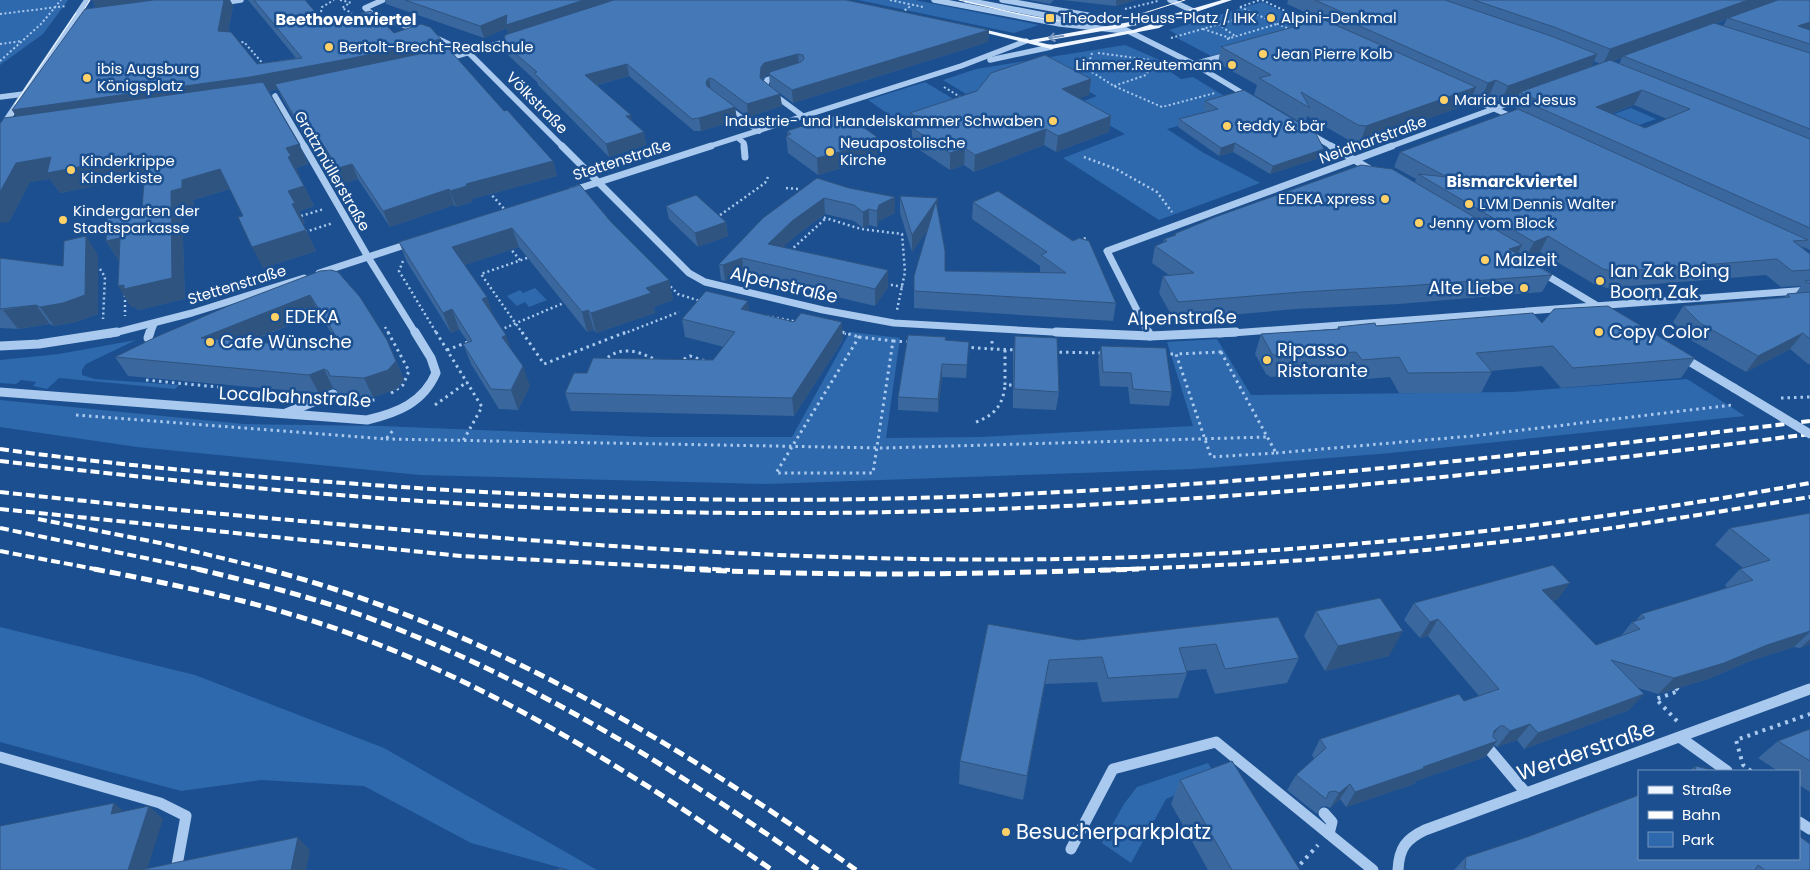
<svg xmlns="http://www.w3.org/2000/svg" width="1810" height="870" font-family="Poppins,sans-serif">
  <rect width="100%" height="100%" fill="#1b4f8f"/>
  <g fill="#2e69ad">
    <path d="M0,0H68L43,34L0,65Z"/>
    <path d="M858,0H915L1039,25L1014,33Z"/>
    <path d="M1262,2L1317,27L1211,56L1177,38L1181,37L1169,30Z"/>
    <path d="M1125,45L1169,64L1162,66L1181,79L1193,77L1244,108L1167,129L1204,153L1260,183L1159,220L1063,158L1125,134L1073,105L1097,96L1046,68L966,94L943,80L976,69Z"/>
    <path d="M925,82L955,100L897,120L868,100Z"/>
    <path d="M1631,108L1656,119L1639,125L1614,114Z"/>
    <path d="M535,288L547,300L529,307L525,302L517,306L507,296L520,290L523,293Z"/>
    <path d="M850,332L900,338L886,438L979,437L1193,426L1167,342L1217,339L1251,395L1512,392L1687,379L1745,416L1391,453L1194,469L767,484L420,475L137,447L0,427V400L244,424L382,426L650,437H792Z"/>
    <path d="M136,340L86,364L82,370V375L95,379L179,385L175,389L59,378L47,389L33,386L36,382L21,380L16,384L0,383V360L59,354Z"/>
    <path d="M0,627L195,675L384,748L597,870H569L471,843L364,786L261,780L181,791L0,742Z"/>
    <path d="M1208,763L1217,778L1166,799L1131,863L1102,843L1124,804L1137,787Z"/>
  </g>
  <g fill="none" stroke-linecap="round" stroke-linejoin="round">
    <g stroke="#a9c9ee" stroke-width="2" stroke-dasharray="2 2.5" stroke-linecap="butt">
      <path d="M340,0L352,3"/>
      <path d="M890,0L923,7"/>
      <path d="M1262,0L1311,23"/>
      <path d="M348,4L342,8L352,13"/>
      <path d="M1240,7L1260,0"/>
      <path d="M1240,7L1289,29"/>
      <path d="M1125,9L1158,1"/>
      <path d="M321,12L322,7L334,0"/>
      <path d="M901,13L912,5"/>
      <path d="M0,14L66,6"/>
      <path d="M1304,20L1313,18"/>
      <path d="M1218,24L1235,36"/>
      <path d="M1203,29L1230,38"/>
      <path d="M1171,38L1255,14"/>
      <path d="M1227,39L1277,24"/>
      <path d="M237,43L244,42L265,66"/>
      <path d="M0,44L22,41"/>
      <path d="M1092,53L1087,69L1114,86L1162,107L1215,93"/>
      <path d="M1098,53L1151,60"/>
      <path d="M0,61L41,24L61,0"/>
      <path d="M1114,86L1146,75L1149,70L1140,63V58"/>
      <path d="M944,87L962,98"/>
      <path d="M895,127L913,120"/>
    </g>
    <g stroke="#a9c9ee" stroke-width="2.5" stroke-dasharray="2 3" stroke-linecap="butt">
      <path d="M1084,157L1116,169L1157,192L1172,212"/>
      <path d="M786,188L799,189L801,194"/>
      <path d="M489,192L506,211"/>
      <path d="M301,216L324,209"/>
      <path d="M819,216L861,229L902,234L905,272L897,310"/>
      <path d="M716,218L765,183L768,177"/>
      <path d="M305,232L333,223"/>
      <path d="M1079,240L1086,238"/>
      <path d="M509,247L520,260"/>
      <path d="M790,251L825,219"/>
      <path d="M403,261L399,271L437,334"/>
      <path d="M100,269L105,277L103,319"/>
      <path d="M667,283L678,294L700,301"/>
      <path d="M886,284L904,287"/>
      <path d="M125,295V316"/>
      <path d="M767,316L798,322"/>
      <path d="M385,327L389,334"/>
      <path d="M500,330L566,302"/>
      <path d="M840,332L846,334"/>
      <path d="M523,334L481,274L530,257"/>
      <path d="M623,334L679,312"/>
    </g>
    <g stroke="#a9c9ee" stroke-width="3" stroke-dasharray="2.5 4" stroke-linecap="butt">
      <path d="M388,332L409,371L403,385L390,394"/>
      <path d="M436,332L482,407L463,441"/>
      <path d="M522,332L544,364L626,332"/>
      <path d="M842,332L859,337"/>
      <path d="M859,337L893,341L873,473H776Z"/>
      <path d="M893,341L909,342"/>
      <path d="M992,341V349L1017,350"/>
      <path d="M965,347L992,349"/>
      <path d="M447,350L468,342"/>
      <path d="M1005,350V385H1013"/>
      <path d="M1053,352L1102,353"/>
      <path d="M1221,352L1276,453L1211,457L1176,354Z"/>
      <path d="M1164,354H1176"/>
      <path d="M603,362C620,344 638,351 658,361"/>
      <path d="M678,362L690,356L705,361"/>
      <path d="M146,380L218,387"/>
      <path d="M1781,398L1810,397"/>
      <path d="M346,401L375,400"/>
      <path d="M435,405L467,382"/>
      <path d="M76,415L386,439L394,429"/>
      <path d="M976,422C995,415 1003,405 1005,385"/>
      <path d="M386,439L883,448L1267,437"/>
      <path d="M1276,453L1472,436L1732,405"/>
    </g>
    <g stroke="#a9c9ee" stroke-width="4" stroke-dasharray="3 5" stroke-linecap="butt">
      <path d="M1676,688L1679,691L1656,699L1677,721"/>
      <path d="M1751,771L1743,765L1736,740L1810,714"/>
      <path d="M1295,870L1318,845"/>
    </g>
    <g stroke="#a9c9ee" stroke-width="5.5">
      <path d="M383,0L365,8L371,13L419,31"/>
      <path d="M934,0L1060,24L1126,31"/>
      <path d="M966,0L1070,20"/>
      <path d="M1002,0L1087,15L1108,21L1194,64L1249,97"/>
      <path d="M1170,0L1193,11"/>
      <path d="M220,3L241,0"/>
      <path d="M432,36L470,54L563,147"/>
      <path d="M446,59L515,39"/>
      <path d="M990,60L1051,47"/>
      <path d="M1194,64L1231,54"/>
      <path d="M781,76L767,80L765,88L804,117"/>
      <path d="M1461,94L1515,118"/>
      <path d="M275,96L305,147"/>
      <path d="M0,97L24,94"/>
      <path d="M727,107L759,131"/>
      <path d="M0,129L87,0"/>
      <path d="M1309,133L1333,147"/>
      <path d="M738,138L744,143V147"/>
      <path d="M707,147L961,66L1026,41"/>
      <path d="M1389,147L1526,97"/>
    </g>
    <g stroke="#a9c9ee" stroke-width="7">
      <path d="M304,146L368,257L416,334"/>
      <path d="M562,146L689,273L705,282L823,310L894,323L1088,334"/>
      <path d="M744,146L745,157"/>
      <path d="M1331,146L1373,171"/>
      <path d="M571,191L711,146"/>
      <path d="M1541,272L1596,305"/>
      <path d="M319,273L411,243"/>
      <path d="M110,334L192,313L304,278"/>
      <path d="M150,334L154,324"/>
      <path d="M1149,334L1107,251L1392,146"/>
      <path d="M1219,334L1810,290"/>
    </g>
    <g stroke="#a9c9ee" stroke-width="9">
      <path d="M1056,332L1150,336L1236,332"/>
      <path d="M1148,332L1150,336"/>
      <path d="M148,338L150,332"/>
      <path d="M0,346L39,344L117,332"/>
      <path d="M1682,357L1734,388"/>
      <path d="M0,392L367,420C397,413 423,403 436,373L431,358L415,332"/>
      <path d="M286,413L333,394"/>
    </g>
    <g stroke="#a9c9ee" stroke-width="11">
      <path d="M1681,738L1727,771"/>
      <path d="M1489,749L1526,793"/>
      <path d="M0,757L160,803L186,816L177,865"/>
      <path d="M1324,813L1332,822L1329,834"/>
      <path d="M1799,822L1810,829"/>
      <path d="M1071,849L1113,769L1216,742L1373,870"/>
      <path d="M1398,870C1399,848 1406,839 1425,830L1810,689"/>
    </g>
    <path fill="#f0f6ff" fill-rule="evenodd" d="M1222,0H1232L1178,18L1159,28L1051,49L970,29L974,27L1030,40L1174,14ZM1161,21L1133,30L1051,45L1038,42Z"/>
    <g stroke="#fff" stroke-width="1">
      <path d="M959,0C1005,10 1055,26 1103,22C1131,19 1158,8 1185,0"/>
      <path d="M76,23L90,0"/>
      <path d="M15,104L76,13"/>
      <path d="M0,134L23,101"/>
    </g>
    <g stroke="#fff" stroke-width="4" stroke-dasharray="9 4" stroke-linecap="butt">
      <path d="M0,449C115,465 230,475 345,483C570,500 795,505 1020,494C1284,482 1547,453 1810,421"/>
      <path d="M0,461C254,491 508,513 764,513C1115,515 1463,479 1810,434"/>
      <path d="M0,492C127,506 255,517 382,528C633,550 886,566 1139,557C1365,549 1588,523 1810,483"/>
      <path d="M0,509L461,556L730,570"/>
      <path d="M38,519L160,543L271,570"/>
      <path d="M0,528L203,570"/>
      <path d="M0,551L100,570"/>
      <path d="M1098,570C1229,566 1361,558 1491,543C1598,532 1704,514 1810,497"/>
    </g>
    <g stroke="#fff" stroke-width="5" stroke-dasharray="11 5" stroke-linecap="butt">
      <path d="M94,569C172,584 250,600 325,625C487,679 633,773 772,870"/>
      <path d="M197,569C252,582 308,596 361,615C525,675 677,769 818,870"/>
      <path d="M266,569C483,626 675,741 856,870"/>
      <path d="M684,569C836,577 988,574 1139,569"/>
    </g>
    <path stroke="#a9c9ee" stroke-width="9" d="M1734,388L1810,434"/>
  </g>
  <g fill="#3a679d" fill-rule="evenodd">
    <path d="M92,0H230L233,6L228,32L257,64L296,58L248,0H305L324,22L394,33L441,39L444,49L553,161L557,176L472,199V202L456,207L454,205L390,227L358,179L344,183L328,158L319,161L282,98L278,89L269,91L299,144L308,164L296,168L300,176H299L314,206L299,211L305,223L303,224L316,251L263,268L243,216L230,189L193,200L194,208L182,211L185,299L138,310L135,307H131L119,261L106,241L142,210L144,176L60,193L50,179L30,182L9,222L17,116L96,7Z"/>
    <path d="M385,0H846L989,30L988,42L793,103L777,91L780,94L782,106L748,117L714,91L735,107L737,120L701,131H694L629,76L597,85L632,122L644,132L646,145L609,157L538,85L537,82L508,55L504,44L508,34L507,28L484,38L386,4ZM769,74L770,86L762,80L766,76Z"/>
    <path d="M1029,0H1054L1050,4Z"/>
    <path d="M1062,0H1135L1116,6Z"/>
    <path d="M1288,0H1810V250L1803,247L1802,248L1810,254V364H1808L1790,349L1746,372L1689,339L1673,322L1683,306L1784,298L1787,294L1796,293L1801,286L1781,287L1766,275L1607,288L1594,284L1540,252L1526,257L1518,252L1517,254L1552,275L1542,292L1399,304L1296,309L1174,320L1159,293L1163,276L1169,275L1152,263L1155,246L1163,243L1164,239L1174,236V234L1415,182L1416,179L1394,167L1400,152L1518,109L1514,107L1519,95L1501,102L1489,96L1481,99L1472,95L1469,104L1360,143L1352,142L1307,116L1305,125L1254,95L1257,85L1218,63L1221,47L1320,19L1287,4ZM1727,19L1723,26L1715,24ZM1622,58L1619,64L1612,61ZM1594,61L1600,64L1591,67ZM1634,105L1667,119L1645,128L1611,114Z"/>
    <path d="M1091,79L1089,95L1079,98L1111,116L1109,132L1056,152L1044,145L974,172L964,165L950,170L912,145V130L910,129V113Z"/>
    <path d="M1205,101L1324,149L1322,157L1270,174L1233,152L1219,156L1178,127L1179,119L1208,111L1203,109Z"/>
    <path d="M846,118L877,137V154L862,162L818,175L788,153L786,136H788L787,131Z"/>
    <path d="M817,178L895,213L879,221L877,227L869,225L863,228L854,221L825,214L794,237L783,247L888,270V287L875,306L744,275L725,281L721,280L719,264Z"/>
    <path d="M580,185L611,222L669,280L673,300L654,307L655,313L596,333L594,330L587,332L519,247L464,265L494,316L530,386L518,410L499,409L471,364L463,344L468,342L459,329L451,333L407,262L399,242Z"/>
    <path d="M998,191L1116,303L1113,321L914,308V276L928,229L912,252L900,213V196L938,211L945,271L1040,272V266L972,219L973,202Z"/>
    <path d="M666,206L726,222L728,236L698,247L669,219Z"/>
    <path d="M98,255V314L76,322L54,326L50,324L18,329L0,328V258L63,266Z"/>
    <path d="M320,271L395,358L404,380L397,389L373,397L339,395L336,389L333,388L319,393L128,376L115,357ZM319,313L341,349L249,342Z"/>
    <path d="M749,311L843,340L794,416L571,411L565,393L587,373L713,360L724,347L685,337L682,319Z"/>
    <path d="M1542,323L1695,358L1681,378L1561,388L1542,366L1491,371L1492,372L1481,393H1399L1390,377L1354,380L1348,372L1271,377L1266,374L1255,354L1261,334L1337,329L1338,327Z"/>
    <path d="M1015,336L1059,392L1056,410L1013,408V354Z"/>
    <path d="M946,341L969,342L966,378L942,377L938,412L898,410V397Z"/>
    <path d="M1101,346L1172,392L1169,406L1130,404L1128,387L1100,386L1098,360Z"/>
    <path d="M1810,513V644L1800,648L1794,647L1750,661L1708,679L1658,694L1638,688L1629,710L1524,749L1517,740L1497,747L1495,745L1485,757L1416,781L1414,784L1346,807L1340,799L1330,808L1326,806L1321,807L1317,814L1287,790L1296,775L1314,759L1312,755L1320,739L1464,701L1479,696L1428,636L1420,638L1404,620L1414,603L1558,599L1552,601L1596,645L1621,636L1632,622L1636,621L1641,614L1727,588L1725,585L1740,569L1743,568L1715,545L1730,528Z"/>
    <path d="M1316,611L1389,656L1325,671L1304,636Z"/>
    <path d="M1278,617L1299,658L1287,683L1215,694L1206,669L1186,671L1187,673L1178,698L1102,702L1097,682L1045,684L1023,800L959,784L960,761L988,624L1078,640Z"/>
    <path d="M1810,729V792L1799,785V771H1778L1758,758L1778,741Z"/>
    <path d="M1696,766L1712,771H1689Z"/>
    <path d="M1180,780L1300,870H1208L1171,804Z"/>
    <path d="M1810,844V870H1454L1466,857Z"/>
  </g>
  <g fill="#305480">
    <path d="M92,0H205L100,14Z"/>
    <path d="M224,0H230L233,6L225,46L218,31Z"/>
    <path d="M584,0H621L509,37L507,28L484,38L480,26L507,15Z"/>
    <path d="M1116,0H1135L1116,6Z"/>
    <path d="M1748,0H1780L1728,18L1727,19L1625,57L1623,56L1622,58L1603,65L1610,49Z"/>
    <path d="M1810,22V32L1798,26Z"/>
    <path d="M989,30L988,42L793,103L792,90Z"/>
    <path d="M441,39L446,55L275,84L278,89L257,93L23,127L12,110Z"/>
    <path d="M798,54L799,66L766,76L762,79L761,90L760,78L761,67L764,63Z"/>
    <path d="M1597,54L1590,70L1520,92L1519,95L1501,102L1508,86Z"/>
    <path d="M627,64L629,76L588,87L585,75Z"/>
    <path d="M709,78L711,91L707,94L706,82Z"/>
    <path d="M1091,79L1089,95L1060,105L1062,89Z"/>
    <path d="M1496,80L1489,96L1481,99L1488,83Z"/>
    <path d="M1476,87L1469,104L1360,143L1366,126Z"/>
    <path d="M1642,90L1634,105L1588,122L1596,107Z"/>
    <path d="M780,94L782,106L748,117L747,104Z"/>
    <path d="M735,107L737,120L701,131L699,118Z"/>
    <path d="M631,115L633,127L626,116Z"/>
    <path d="M1111,116L1109,132L1056,152L1058,136Z"/>
    <path d="M1046,129L1044,145L974,172L975,155Z"/>
    <path d="M644,132L646,145L609,157L606,144Z"/>
    <path d="M877,137V154L862,162L818,175L817,158Z"/>
    <path d="M322,143L328,158L319,161L312,146Z"/>
    <path d="M1235,143L1233,152L1219,156L1221,148Z"/>
    <path d="M299,144L308,164L296,168L300,176L297,177L288,157L286,148Z"/>
    <path d="M965,148L964,165L950,170V153Z"/>
    <path d="M1324,149L1322,157L1270,174L1273,166Z"/>
    <path d="M146,154L157,174L60,193L50,179L30,182L9,222L0,223V192L16,163L51,157Z"/>
    <path d="M553,161L557,176L472,199V202L456,207L450,191L466,184Z"/>
    <path d="M352,164L358,179L344,183L338,168Z"/>
    <path d="M220,169L230,189L193,200L194,208L182,211L185,299L138,310L135,307H131L118,286L171,191L182,180Z"/>
    <path d="M304,186L314,206L299,211L305,223L301,225L292,204L288,191Z"/>
    <path d="M449,189L454,205L390,227L383,211Z"/>
    <path d="M895,197V213L879,221L877,227V211L879,205Z"/>
    <path d="M824,198L825,214L794,237L770,260L768,244L792,221Z"/>
    <path d="M938,198V215L936,201Z"/>
    <path d="M936,201V218L912,252V235Z"/>
    <path d="M869,209V225L863,228V212Z"/>
    <path d="M726,222L728,236L698,247L695,233Z"/>
    <path d="M512,228L519,247L459,267L452,247Z"/>
    <path d="M306,230L316,251L263,268L252,247Z"/>
    <path d="M86,236L98,255V314L76,322L54,326L40,307Z"/>
    <path d="M1548,236L1540,252L1526,257L1534,242Z"/>
    <path d="M120,238L119,261L106,241Z"/>
    <path d="M1522,245L1513,262L1509,249Z"/>
    <path d="M742,258L744,275L725,281L723,265Z"/>
    <path d="M888,270V287L875,306V289Z"/>
    <path d="M669,280L673,300L654,307L655,313L596,333L591,313L646,288Z"/>
    <path d="M310,295L319,313L212,356L201,338Z"/>
    <path d="M487,297L494,317L482,299Z"/>
    <path d="M748,301L750,319L741,309Z"/>
    <path d="M36,305L50,324L18,329L3,310Z"/>
    <path d="M452,309L459,329L451,333L443,313Z"/>
    <path d="M588,310L594,330L587,332L582,312Z"/>
    <path d="M842,322L843,340L794,416L792,398Z"/>
    <path d="M1803,333L1790,349L1746,372L1758,356Z"/>
    <path d="M506,335L513,355L502,337Z"/>
    <path d="M387,340L404,380L397,389L373,397L364,378Z"/>
    <path d="M942,364V377L938,412V399Z"/>
    <path d="M523,366L530,386L518,410L511,390Z"/>
    <path d="M324,369L333,388L319,393L309,375Z"/>
    <path d="M1570,583L1558,599L1530,607L1542,590Z"/>
    <path d="M1438,619L1428,636L1420,638L1430,622Z"/>
    <path d="M1403,631L1389,656L1325,671L1338,646Z"/>
    <path d="M1810,631V632L1794,647L1750,661L1708,679L1658,694L1674,678L1767,645Z"/>
    <path d="M1810,639V644L1800,648Z"/>
    <path d="M1644,694L1629,710L1524,749L1538,733Z"/>
    <path d="M1530,724L1517,740L1497,747L1510,731Z"/>
    <path d="M1500,726L1487,742L1497,741L1485,757L1416,781L1414,784L1346,807L1355,792L1423,767L1494,731Z"/>
    <path d="M1350,784L1340,799L1330,808L1339,793Z"/>
    <path d="M114,803L129,816L111,814Z"/>
    <path d="M149,806L163,819L147,870H128Z"/>
    <path d="M298,837L310,850L306,870H291Z"/>
  </g>
  <g fill="#4478b7" stroke="#305480" fill-rule="evenodd">
    <path d="M154,0H224L218,31L231,32L257,64L302,58L254,0H305L324,22L371,11L394,33L421,24L430,27L441,39L353,58L250,77L12,110L85,9Z"/>
    <path d="M405,0H584L506,25L507,15L480,26Z"/>
    <path d="M614,0H846L989,30L792,90L769,74L770,72L801,62L804,59L803,55L798,54L764,63L761,67L760,78L780,94L747,104L713,79L709,78L706,82L707,86L735,107L699,118L692,119L627,64L585,75L631,115L626,116L644,132L606,144L534,73L537,72L504,44L505,35Z"/>
    <path d="M1315,0H1445L1551,36L1597,54L1508,86L1496,80L1488,83L1335,15L1344,13Z"/>
    <path d="M1474,0H1748L1610,49L1554,27Z"/>
    <path d="M1778,0H1810V22L1798,26L1810,30V44L1728,18Z"/>
    <path d="M1322,19L1476,87L1366,126L1358,125L1301,92L1310,108L1259,78L1271,75L1221,47Z"/>
    <path d="M1714,23L1810,53V129L1623,56Z"/>
    <path d="M448,48L504,111L507,110L553,161L466,184L467,186L450,191L449,189L383,211L352,164L338,168L322,143L312,146L275,84Z"/>
    <path d="M1045,55L1091,79L1062,89L1111,116L1058,136L1046,129L975,155L965,148L950,153L912,128L926,123L910,113L977,91L991,73Z"/>
    <path d="M1610,60L1810,139V228L1531,104L1539,101L1520,92ZM1642,90L1690,109L1645,128L1596,107Z"/>
    <path d="M263,82L299,144L286,148L291,156L288,157L304,186L288,191L295,203L292,204L306,230L252,247L238,217L243,216L220,169L182,180V188L171,191L172,278L124,289V285L118,286L120,238L106,241L107,218L142,210L146,154L47,173L51,157L16,163L0,192V124L4,118Z"/>
    <path d="M1244,90L1315,132L1324,149L1273,166L1235,143L1221,148L1179,119L1218,109L1205,101Z"/>
    <path d="M1518,109L1808,240L1793,241L1810,254V270L1792,271L1777,259L1616,272L1603,269L1548,236L1534,242L1418,174L1447,177L1400,152Z"/>
    <path d="M840,114L846,118L849,117L877,137L862,146L817,158L786,136L791,134L787,131Z"/>
    <path d="M1361,165L1392,169L1522,245L1509,249L1552,275L1406,286L1302,292L1178,302L1163,276L1194,273L1155,246L1167,241L1164,239L1176,235L1174,234L1215,217Z"/>
    <path d="M817,178L849,188L895,197L879,205L877,211L869,209L863,212L854,205L824,198L792,221L768,244L888,270L875,289L742,258L723,265L719,264L763,218Z"/>
    <path d="M580,185L611,222L669,280L646,288L651,293L591,313L588,310L582,312L512,228L452,247L487,297L482,299L506,335L502,337L523,366L511,390L491,389L463,344L472,341L452,309L443,313L399,242Z"/>
    <path d="M998,191L1073,241L1079,238L1089,241L1116,303L914,291V276L936,201L912,235L900,196L938,198L936,201L945,251V271L1066,273L1041,255L1047,252L973,202Z"/>
    <path d="M696,195L726,222L695,233L666,206Z"/>
    <path d="M86,236L85,295L63,303L40,307L36,305L0,309V258L63,266L64,241Z"/>
    <path d="M331,270L338,272L360,297L387,340L396,361L388,370L364,378L330,376L328,371L324,369L309,375L115,357L158,336L228,306L320,271ZM310,295L344,349L201,338Z"/>
    <path d="M1810,280V284L1805,281Z"/>
    <path d="M706,291L748,301L741,309L794,322L801,313L842,322L792,398L565,393L574,373H587L593,358L713,360L735,332L682,319Z"/>
    <path d="M1810,292V339L1803,333L1758,356L1700,323L1683,306L1790,297L1787,294Z"/>
    <path d="M1608,306L1695,358L1573,368L1553,346L1476,353L1492,372L1408,373L1399,357L1362,360L1356,352L1278,357L1272,354L1261,334L1340,329L1338,327L1375,323L1376,326L1533,313L1542,323L1554,309Z"/>
    <path d="M908,335L946,337L945,340L969,342L967,365L942,364L938,399L898,397Z"/>
    <path d="M1015,336L1057,338L1059,392L1014,389Z"/>
    <path d="M1101,346L1166,348L1172,392L1133,389L1131,373L1103,372Z"/>
    <path d="M1810,513V631L1767,645L1724,663L1674,678L1611,660L1644,694L1538,733L1530,724L1510,731L1504,726H1500L1494,731L1493,737L1497,741L1423,767L1425,768L1355,792L1350,784L1339,793L1335,791L1329,792L1326,799L1296,775L1326,748L1320,739L1459,694L1464,701L1499,689L1438,619L1430,622L1414,603L1553,565L1570,583L1542,590L1596,645L1640,629L1632,622L1645,618L1641,614L1753,580L1740,569L1770,560L1730,528Z"/>
    <path d="M1380,598L1403,631L1338,646L1316,611Z"/>
    <path d="M1278,617L1299,658L1225,669L1216,644L1179,648L1187,673L1108,678L1102,657L1049,660L1027,776L960,761L988,624L1078,640Z"/>
    <path d="M1810,729V761L1778,741Z"/>
    <path d="M1232,761L1300,870H1232L1180,780Z"/>
    <path d="M1696,766L1711,770L1712,771H1695Z"/>
    <path d="M1639,795V859H1799V836L1810,844V870H1765L1758,865L1755,870H1468L1465,868L1466,857L1527,837Z"/>
    <path d="M114,803L111,814L149,806L128,870H0V826Z"/>
    <path d="M298,837L291,870H140Z"/>
    <path d="M563,868V870H554Z"/>
  </g>
  <defs><path id="oneway-shaft" d="M-6 0H5M1.5-3L5.5 0L1.5 3" fill="none" stroke-width="1.6" stroke-linecap="round" stroke-linejoin="round" transform="scale(1.25)"/></defs>
  <use stroke="#7b9ac1" href="#oneway-shaft" transform="translate(1056 37) rotate(171)"/>
  <g fill="#ffd166" stroke="#1b4f8f" stroke-width="2">
    <rect x="1045" y="13" width="10" height="10" rx="2.5"/>
    <circle cx="1271" cy="18" r="5"/>
    <circle cx="329" cy="47" r="5"/>
    <circle cx="1263" cy="54" r="5"/>
    <circle cx="1232" cy="65" r="5"/>
    <circle cx="87" cy="78" r="5"/>
    <circle cx="1444" cy="100" r="5"/>
    <circle cx="1053" cy="121" r="5"/>
    <circle cx="1227" cy="126" r="5"/>
    <circle cx="830" cy="152" r="5"/>
    <circle cx="71" cy="170" r="5"/>
    <circle cx="1385" cy="199" r="5"/>
    <circle cx="1469" cy="204" r="5"/>
    <circle cx="63" cy="220" r="5"/>
    <circle cx="1419" cy="223" r="5"/>
    <circle cx="1485" cy="260" r="5"/>
    <circle cx="1600" cy="281" r="5"/>
    <circle cx="1524" cy="288" r="5"/>
    <circle cx="275" cy="317" r="5"/>
    <circle cx="1599" cy="332" r="5"/>
    <circle cx="210" cy="342" r="5"/>
    <circle cx="1267" cy="360" r="5"/>
    <circle cx="1006" cy="832" r="5"/>
  </g>
  <g text-anchor="middle" stroke-width="5" stroke-linejoin="round" paint-order="stroke">
    <g font-size="15" fill="#fff" stroke="#1b4f8f" text-anchor="start">
      <text x="1060" y="23">Theodor-Heuss-Platz / IHK</text>
      <text x="1281" y="23">Alpini-Denkmal</text>
      <text x="339" y="52">Bertolt-Brecht-Realschule</text>
      <text x="1273" y="59">Jean Pierre Kolb</text>
      <text x="1222" y="70" text-anchor="end">Limmer.Reutemann</text>
      <text x="97" y="74">ibis Augsburg<tspan x="97" dy="17">Königsplatz</tspan></text>
      <text x="1454" y="105">Maria und Jesus</text>
      <text x="1043" y="126" text-anchor="end">Industrie- und Handelskammer Schwaben</text>
      <text x="1237" y="131">teddy &amp; bär</text>
      <text x="840" y="148">Neuapostolische<tspan x="840" dy="17">Kirche</tspan></text>
      <text x="81" y="166">Kinderkrippe<tspan x="81" dy="17">Kinderkiste</tspan></text>
      <text x="1375" y="204" text-anchor="end">EDEKA xpress</text>
      <text x="1479" y="209">LVM Dennis Walter</text>
      <text x="73" y="216">Kindergarten der<tspan x="73" dy="17">Stadtsparkasse</tspan></text>
      <text x="1429" y="228">Jenny vom Block</text>
    </g>
    <g font-size="15" fill="#fff" stroke="#1b4f8f">
      <text transform="translate(537 103) rotate(45)" y="5">Völkstraße</text>
      <text transform="translate(1373 140) rotate(-20)" y="5">Neidhartstraße</text>
      <text transform="translate(622 160) rotate(-18)" y="5">Stettenstraße</text>
      <text transform="translate(332 171) rotate(60)" y="5">Gratzmüllerstraße</text>
      <text transform="translate(237 285) rotate(-17)" y="5">Stettenstraße</text>
    </g>
    <g font-size="16" font-weight="bold" fill="#fff" stroke="#1b4f8f">
      <text x="346" y="25">Beethovenviertel</text>
      <text x="1512" y="187">Bismarckviertel</text>
    </g>
    <g font-size="18" fill="#fff" stroke="#1b4f8f" text-anchor="start">
      <text x="1495" y="266">Malzeit</text>
      <text x="1610" y="277">Ian Zak Boing<tspan x="1610" dy="21">Boom Zak</tspan></text>
      <text x="1514" y="294" text-anchor="end">Alte Liebe</text>
      <text x="285" y="323">EDEKA</text>
      <text x="1609" y="338">Copy Color</text>
      <text x="220" y="348">Cafe Wünsche</text>
      <text x="1277" y="356">Ripasso<tspan x="1277" dy="21">Ristorante</tspan></text>
    </g>
    <g font-size="18" fill="#fff" stroke="#1b4f8f">
      <text transform="translate(784 285) rotate(13)" y="6">Alpenstraße</text>
      <text transform="translate(1182 318) rotate(-1)" y="6">Alpenstraße</text>
      <text transform="translate(295 397) rotate(3)" y="6">Localbahnstraße</text>
    </g>
    <g font-size="21" fill="#fff" stroke="#1b4f8f">
      <text transform="translate(1586 751) rotate(-19)" y="7">Werderstraße</text>
    </g>
    <g font-size="21" fill="#fff" stroke="#1b4f8f" text-anchor="start">
      <text x="1016" y="839">Besucherparkplatz</text>
    </g>
  </g>
  <rect x="1638" y="770" width="162" height="90" fill="#1b4f8f" stroke="#7695bc"/>
  <rect x="1648" y="786" width="25" height="8" fill="#f0f6ff" stroke="#7695bc"/>
  <text x="1682" y="795" font-size="15" fill="#ffffff">Straße</text>
  <rect x="1648" y="811" width="25" height="8" fill="#ffffff" stroke="#7695bc"/>
  <text x="1682" y="820" font-size="15" fill="#ffffff">Bahn</text>
  <rect x="1648" y="832" width="25" height="15" fill="#2e69ad" stroke="#7695bc"/>
  <text x="1682" y="845" font-size="15" fill="#ffffff">Park</text>
</svg>
